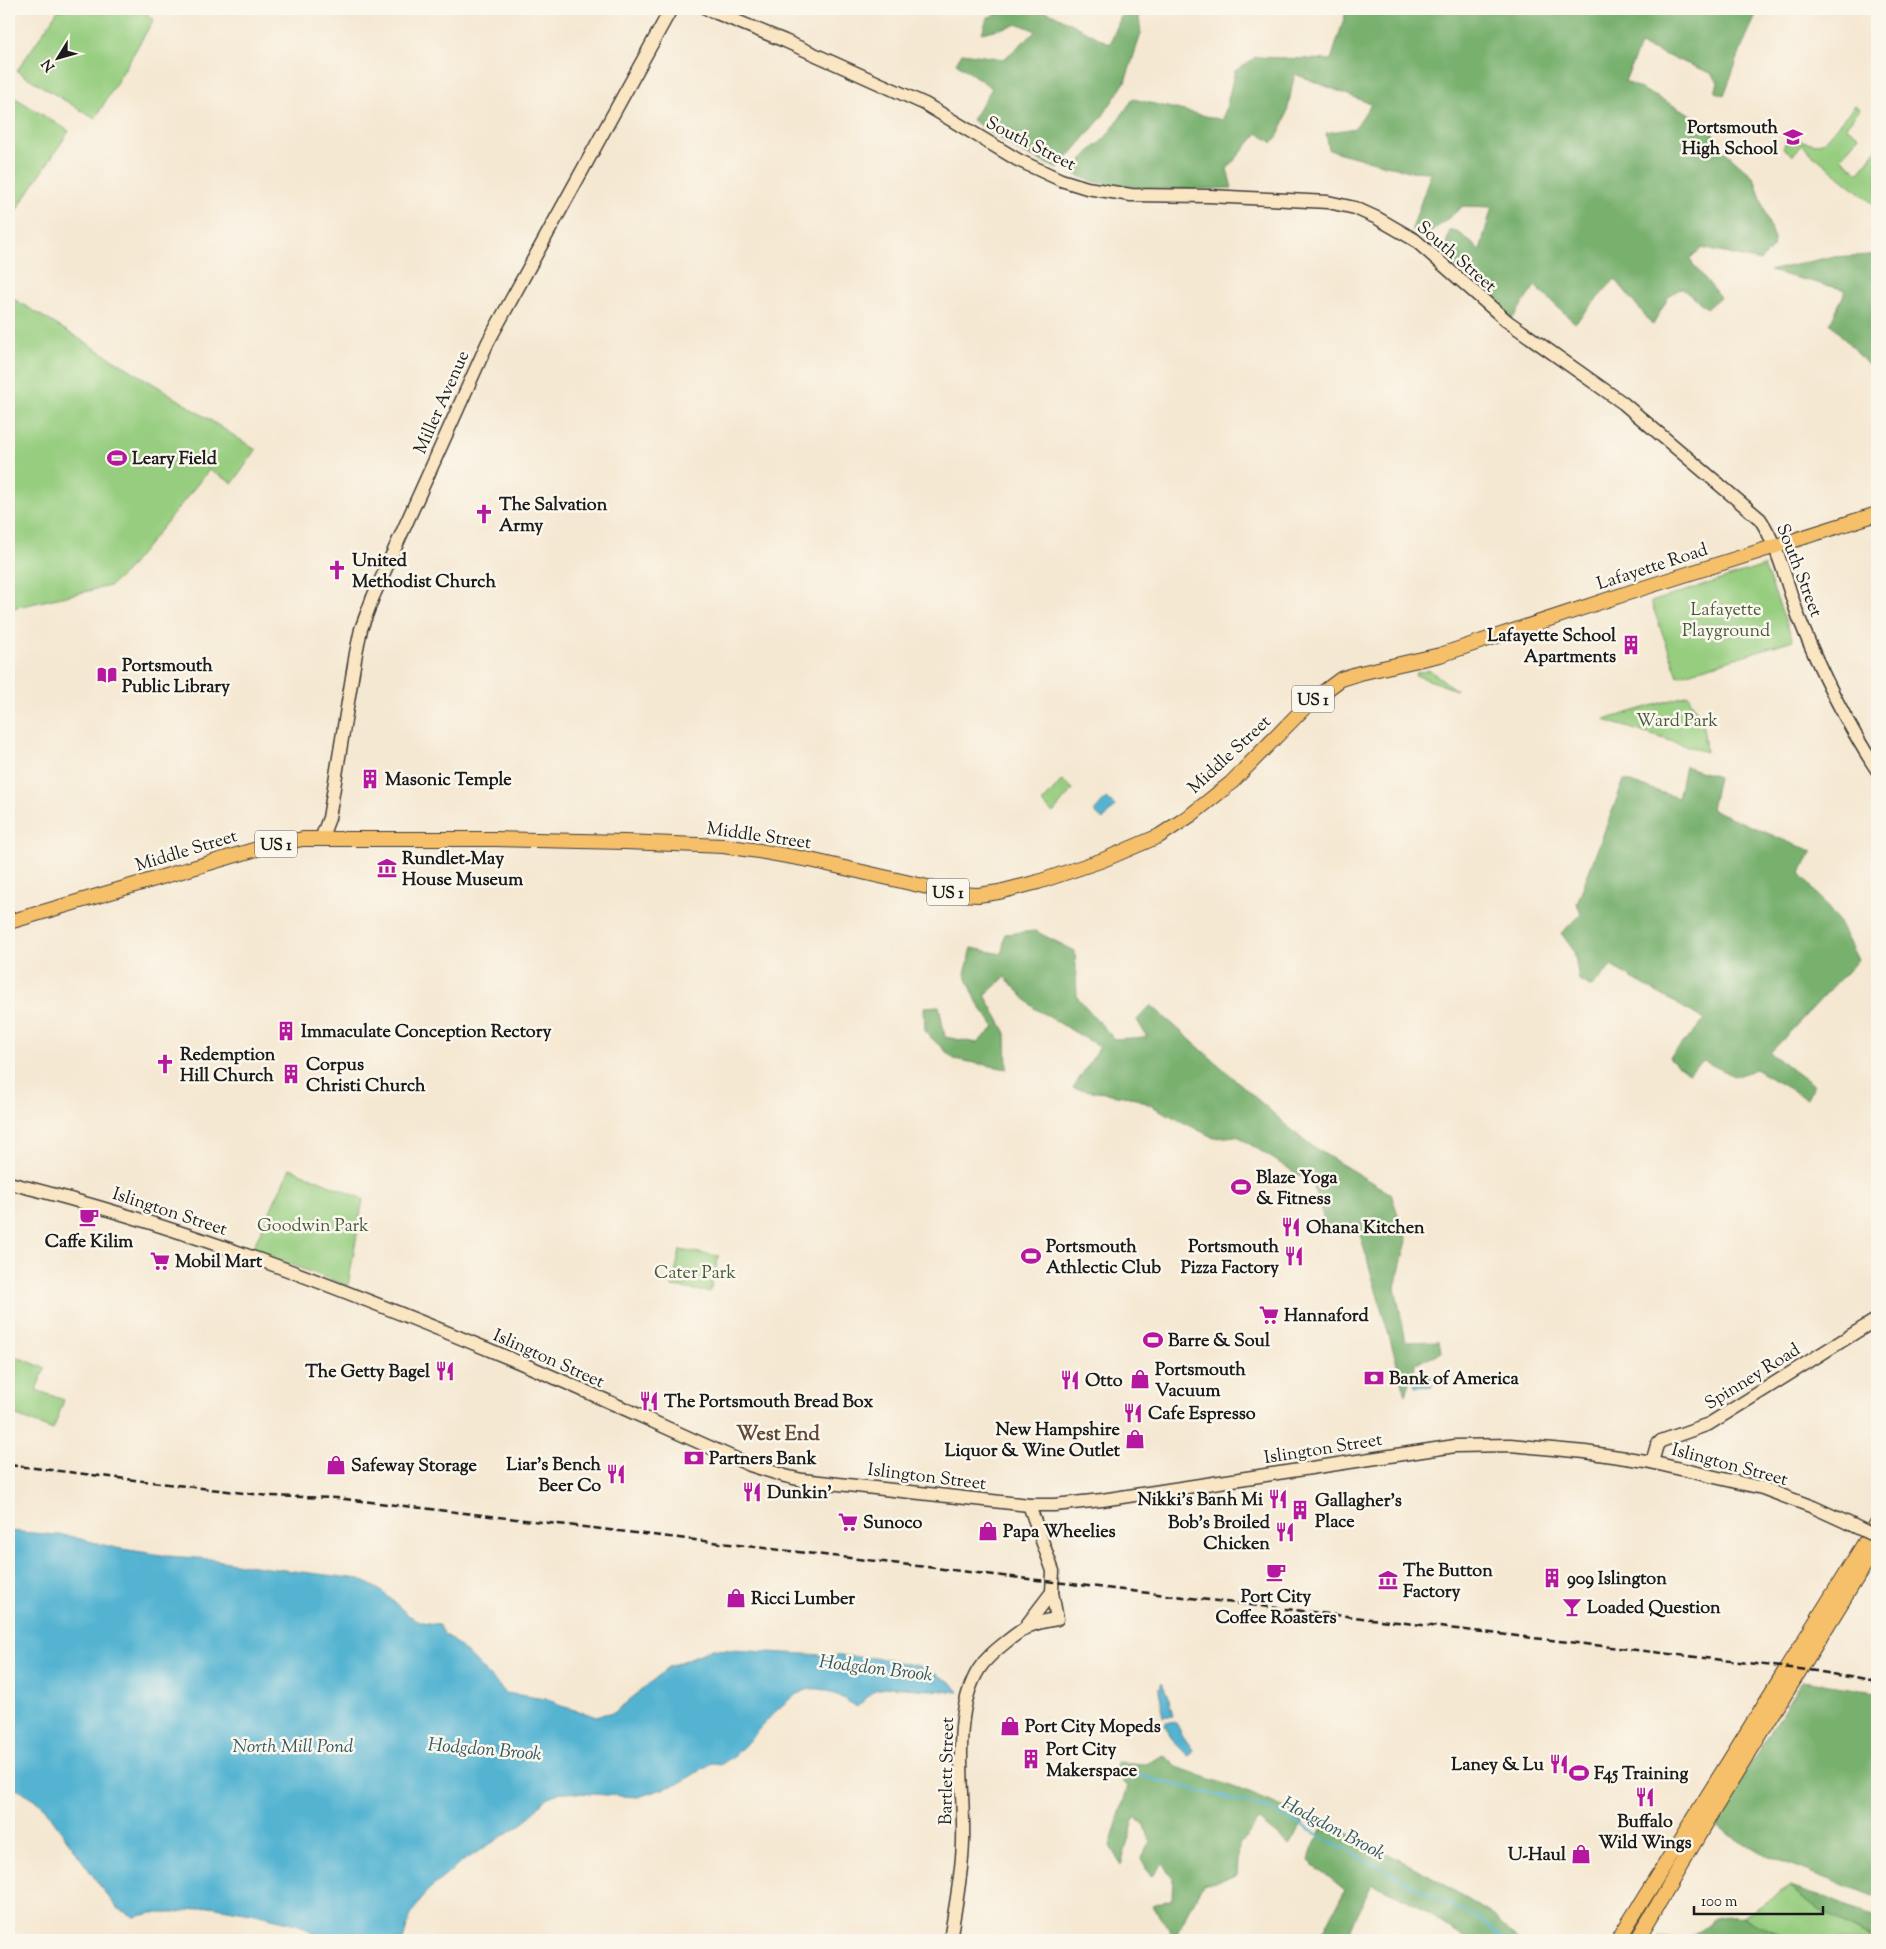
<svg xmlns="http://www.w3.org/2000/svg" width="1886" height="1949" font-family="'Sorts Mill Goudy',serif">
  <rect width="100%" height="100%" fill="#fbf7ec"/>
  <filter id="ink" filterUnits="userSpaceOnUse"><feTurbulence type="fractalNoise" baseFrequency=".02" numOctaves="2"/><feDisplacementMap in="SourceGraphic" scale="10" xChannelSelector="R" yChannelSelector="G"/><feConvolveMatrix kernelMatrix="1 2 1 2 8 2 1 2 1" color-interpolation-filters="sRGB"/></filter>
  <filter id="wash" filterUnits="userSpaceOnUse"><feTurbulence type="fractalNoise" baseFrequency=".0096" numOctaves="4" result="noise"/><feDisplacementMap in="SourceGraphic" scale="20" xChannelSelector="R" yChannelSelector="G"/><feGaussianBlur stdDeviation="1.12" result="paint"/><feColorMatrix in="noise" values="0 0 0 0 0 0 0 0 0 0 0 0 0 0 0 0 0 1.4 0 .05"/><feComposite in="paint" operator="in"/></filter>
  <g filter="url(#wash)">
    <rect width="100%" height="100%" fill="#f5e8d2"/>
    <g fill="#96cd7f" stroke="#59744e">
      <path d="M59,9H150L147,16L154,19L95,119L17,71Z"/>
      <path d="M12,96L69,131L9,221V102Z"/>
      <path d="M1855,105L1860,109L1846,126L1859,136L1841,158L1859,173L1876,150L1877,151V207L1801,145L1793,155L1783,148L1788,138L1816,144L1824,141Z"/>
      <path d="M9,296L162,389L256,450L233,483L209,470L126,572L110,586L9,609Z"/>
      <path d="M1764,566L1793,640L1678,676L1651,602Z"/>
      <path d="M1430,670L1456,690L1415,675L1416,673Z"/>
      <path d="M1688,695L1703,724L1706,752L1604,720Z"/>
      <path d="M1062,780L1073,789L1053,813L1042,803Z"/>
      <path d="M290,1168L363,1199L348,1286L252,1250Z"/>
      <path d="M680,1250L719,1256L710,1292L672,1287Z"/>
      <path d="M9,1354L45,1368L36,1390L64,1400L53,1430L9,1413Z"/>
      <path d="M1790,1886L1828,1916L1876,1940H1789L1743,1916Z"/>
    </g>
    <g fill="#78b06e" stroke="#4a6645">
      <path d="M1007,9H1037L1053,14L1110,44L1124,9H1138L1141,34L1125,82L1102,117L1058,169L1019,151L972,120L992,88L956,63L962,53L1004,59L1036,31L1019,24L982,33L987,18Z"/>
      <path d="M1347,9H1759L1744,42L1724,95L1715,92L1718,82L1711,73L1640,45L1625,81L1714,126L1713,135L1714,142L1754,177L1774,240L1773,248L1760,261L1702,248L1689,259L1720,297L1707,308L1681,288L1669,296L1653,325L1615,279L1575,323L1535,286L1512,319L1443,255L1450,230L1457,231L1480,250L1492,207L1463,206L1424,238L1412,229L1431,172L1409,171L1329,150L1326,133L1355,128L1371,104L1295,74C1288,99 1290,120 1273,143L1258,133L1227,169L1232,188C1192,189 1109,194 1075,174C1078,157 1094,149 1105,138C1115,126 1124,111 1133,99L1223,120L1235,71L1256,57L1331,60Z"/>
      <path d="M1877,253V375L1830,323L1846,290L1769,271L1830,257L1870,255Z"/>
      <path d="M1685,766L1718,777L1711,809L1793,844L1813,851L1800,873L1837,919L1858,960L1770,1053L1814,1085L1807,1099L1755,1069L1736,1077L1704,1061L1688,1073L1669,1058L1705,1020L1611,966L1592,987L1579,980L1574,951L1561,933L1581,915L1577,903L1624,780L1678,798Z"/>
      <path d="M1035,931L1075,951L1077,997L1114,1039L1147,1037L1137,1020L1151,1005L1308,1144L1391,1194L1407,1241L1395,1287L1406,1342L1439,1341L1441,1352L1416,1363L1406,1395L1357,1224L1328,1233L1313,1184L1237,1136L1214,1138L1136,1098L1073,1088L1100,1047L1034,1008L1005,977L985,995L1006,1033L1007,1069L954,1059L925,1032L924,1007L939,1006L945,1037L977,1043L995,1027L979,1006L965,974L972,948L1002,954L1005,934Z"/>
      <path d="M1802,1681L1877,1692V1898L1759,1852L1713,1824Z"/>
      <path d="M1164,1755L1177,1767L1247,1792L1306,1817L1290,1846L1259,1821L1239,1845L1237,1876L1203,1884L1175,1938L1153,1906L1172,1899L1173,1877L1162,1864L1151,1877L1141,1858L1150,1842L1145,1825L1135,1817L1121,1865L1110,1846L1128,1786L1114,1774L1117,1762L1145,1764Z"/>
      <path d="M1326,1822L1429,1875L1494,1916L1518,1940H1469L1408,1900L1372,1884L1344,1940H1319L1345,1890L1309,1861L1312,1849Z"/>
      <path d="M1790,1886L1831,1899L1877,1919V1940L1828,1916Z"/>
      <path d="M1743,1916L1789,1940H1661L1658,1937L1686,1940L1715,1918Z"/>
    </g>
    <g fill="#52b3d1" stroke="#376876">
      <path d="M1106,798L1115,806L1103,820L1094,812Z"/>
      <path d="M1431,1375L1432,1386L1415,1387L1414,1376Z"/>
      <path d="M9,1531L69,1536L116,1548L168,1556L210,1559L260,1567L360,1579L383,1592L408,1615L422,1622L439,1625L444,1634L463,1649L506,1693L551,1700L558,1705L595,1716L615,1712L669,1667L712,1649L879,1658L923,1667L951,1682L959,1692L891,1687L875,1690L857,1707C844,1699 827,1687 811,1689C785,1693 755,1736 736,1754C731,1758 725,1762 720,1765L712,1763L678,1784L638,1797L561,1792L546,1798L525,1822L463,1861L426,1892L410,1917L403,1940H328L297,1924L251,1913L210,1906L175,1913H152L135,1917L117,1908L106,1894L44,1807L22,1791L9,1787Z"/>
      <path d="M1162,1683L1169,1699L1173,1716L1164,1718L1159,1690Z"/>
      <path d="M1175,1721L1183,1736L1193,1750L1188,1756L1172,1740L1165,1725L1166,1723Z"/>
    </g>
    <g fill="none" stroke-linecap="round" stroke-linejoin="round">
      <path stroke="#52b3d1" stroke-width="2.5" d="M1134,1774L1270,1809L1488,1925L1505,1940"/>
    </g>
  </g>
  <g filter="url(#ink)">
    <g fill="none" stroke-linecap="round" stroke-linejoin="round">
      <defs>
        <g id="secondary">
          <path d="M707,9L785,41L925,104L1018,160L1061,180L1087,188L1131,195L1209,196L1328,202L1355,208L1377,218L1415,240L1507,321L1623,403L1760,519C1779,547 1787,586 1799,618C1820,671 1845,721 1877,770"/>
          <path d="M321,839L329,818L356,653L361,629L373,597L488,342L671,9"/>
          <path d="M9,1183C181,1225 346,1290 509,1358C590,1392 670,1430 750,1465L785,1476L802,1480L1029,1505H1054L1102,1500L1455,1446L1510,1445L1585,1452L1646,1461L1762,1488L1813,1507L1846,1522"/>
          <path d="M1652,1462L1657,1445L1661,1441L1709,1424L1877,1319"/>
          <path d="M1026,1626L1052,1592"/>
          <path d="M950,1940C955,1908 962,1875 963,1842C965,1790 950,1715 979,1669C986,1658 996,1650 1006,1642C1026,1626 1031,1623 1057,1619L1052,1592L1053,1571L1029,1505"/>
        </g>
        <g id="primary">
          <path d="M9,922L267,846L303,839H495L625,842L723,846L759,851L810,860L958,894L978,895L999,892L1038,882L1103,860L1159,836L1191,815L1231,783L1310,702L1341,679L1360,673L1440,655L1640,589L1877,514"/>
          <path d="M1618,1940L1877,1523"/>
          <path d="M1637,1940L1710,1816L1877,1545"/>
        </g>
      </defs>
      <use href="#secondary" stroke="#3d3b37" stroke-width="15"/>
      <use href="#primary" stroke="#3d3b37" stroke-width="16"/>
      <use href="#secondary" stroke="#fbe6c4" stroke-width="12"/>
      <use href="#primary" stroke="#f6c06b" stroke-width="14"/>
      <path stroke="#1c1c1c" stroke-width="2.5" stroke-dasharray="8 4" stroke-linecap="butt" d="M9,1465L269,1496L336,1498L1816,1671L1877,1682"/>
      <defs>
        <path id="secondary-bridge" d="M1846,1522L1877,1537"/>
      </defs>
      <use href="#secondary-bridge" stroke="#3d3b37" stroke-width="15" stroke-linecap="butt"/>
      <use href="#secondary-bridge" stroke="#fbe6c4" stroke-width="12"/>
    </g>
  </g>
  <defs>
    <symbol id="school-bare" viewBox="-9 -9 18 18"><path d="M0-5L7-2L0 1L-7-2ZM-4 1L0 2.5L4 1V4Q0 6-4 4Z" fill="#b5179e" stroke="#fbf7ec" stroke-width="2.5" paint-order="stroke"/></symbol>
    <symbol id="stadium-bare" viewBox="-9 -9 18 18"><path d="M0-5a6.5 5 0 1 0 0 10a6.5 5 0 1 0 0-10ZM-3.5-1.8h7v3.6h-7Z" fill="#b5179e" stroke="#fbf7ec" stroke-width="2.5" paint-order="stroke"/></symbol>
    <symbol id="church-bare" viewBox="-9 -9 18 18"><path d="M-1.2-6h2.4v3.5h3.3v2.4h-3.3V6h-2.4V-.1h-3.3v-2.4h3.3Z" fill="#b5179e" stroke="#fbf7ec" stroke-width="2.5" paint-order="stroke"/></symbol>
    <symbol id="building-bare" viewBox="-9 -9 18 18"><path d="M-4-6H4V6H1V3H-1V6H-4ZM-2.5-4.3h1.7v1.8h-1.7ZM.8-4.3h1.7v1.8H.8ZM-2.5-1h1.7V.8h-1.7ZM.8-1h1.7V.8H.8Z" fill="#b5179e" stroke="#fbf7ec" stroke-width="2.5" paint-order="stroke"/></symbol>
    <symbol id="library-bare" viewBox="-9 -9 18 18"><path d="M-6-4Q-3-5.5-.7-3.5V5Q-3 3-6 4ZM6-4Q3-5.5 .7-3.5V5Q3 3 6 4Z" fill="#b5179e" stroke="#fbf7ec" stroke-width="2.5" paint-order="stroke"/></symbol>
    <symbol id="museum-bare" viewBox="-9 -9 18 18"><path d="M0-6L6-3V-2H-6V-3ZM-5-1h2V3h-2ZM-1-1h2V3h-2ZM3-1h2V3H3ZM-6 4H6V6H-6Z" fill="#b5179e" stroke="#fbf7ec" stroke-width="2.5" paint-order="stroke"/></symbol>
    <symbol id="cafe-bare" viewBox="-9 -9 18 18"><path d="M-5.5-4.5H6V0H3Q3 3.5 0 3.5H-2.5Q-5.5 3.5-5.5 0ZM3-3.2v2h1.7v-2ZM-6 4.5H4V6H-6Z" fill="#b5179e" stroke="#fbf7ec" stroke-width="2.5" paint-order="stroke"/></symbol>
    <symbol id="restaurant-bare" viewBox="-9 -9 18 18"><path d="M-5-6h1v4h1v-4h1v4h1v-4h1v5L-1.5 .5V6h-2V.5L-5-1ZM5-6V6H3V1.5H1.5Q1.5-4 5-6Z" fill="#b5179e" stroke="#fbf7ec" stroke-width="2.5" paint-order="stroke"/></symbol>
    <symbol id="supermarket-bare" viewBox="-9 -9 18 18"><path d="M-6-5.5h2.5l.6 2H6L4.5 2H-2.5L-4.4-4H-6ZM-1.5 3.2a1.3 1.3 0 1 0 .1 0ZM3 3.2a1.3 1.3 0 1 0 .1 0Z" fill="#b5179e" stroke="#fbf7ec" stroke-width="2.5" paint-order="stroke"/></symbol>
    <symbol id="bank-bare" viewBox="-9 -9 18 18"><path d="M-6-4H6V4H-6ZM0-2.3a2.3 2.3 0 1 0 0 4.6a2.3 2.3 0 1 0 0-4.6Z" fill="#b5179e" stroke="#fbf7ec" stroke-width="2.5" paint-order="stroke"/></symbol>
    <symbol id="shop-bare" viewBox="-9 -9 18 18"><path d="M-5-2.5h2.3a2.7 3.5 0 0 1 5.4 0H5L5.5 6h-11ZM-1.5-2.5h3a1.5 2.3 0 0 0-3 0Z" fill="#b5179e" stroke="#fbf7ec" stroke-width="2.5" paint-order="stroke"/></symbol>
    <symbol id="bar-bare" viewBox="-9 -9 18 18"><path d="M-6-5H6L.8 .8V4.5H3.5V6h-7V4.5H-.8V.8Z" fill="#b5179e" stroke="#fbf7ec" stroke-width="2.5" paint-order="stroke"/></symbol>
  </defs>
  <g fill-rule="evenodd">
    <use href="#school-bare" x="1779" y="123" width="28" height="28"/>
    <use href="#stadium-bare" x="103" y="444" width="28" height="28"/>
    <use href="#church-bare" x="470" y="500" width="28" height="28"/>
    <use href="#church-bare" x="323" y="556" width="28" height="28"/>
    <use href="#building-bare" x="1617" y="631" width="28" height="28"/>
    <use href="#library-bare" x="93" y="661" width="28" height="28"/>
    <use href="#building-bare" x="356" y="765" width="28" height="28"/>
    <use href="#museum-bare" x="373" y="854" width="28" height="28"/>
    <use href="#building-bare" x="272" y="1017" width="28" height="28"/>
    <use href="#church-bare" x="151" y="1050" width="28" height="28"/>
    <use href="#building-bare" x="277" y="1060" width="28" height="28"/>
    <use href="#stadium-bare" x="1227" y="1173" width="28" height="28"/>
    <use href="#cafe-bare" x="75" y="1203" width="28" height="28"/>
    <use href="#restaurant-bare" x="1277" y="1213" width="28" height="28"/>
    <use href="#stadium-bare" x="1017" y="1242" width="28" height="28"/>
    <use href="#restaurant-bare" x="1280" y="1242" width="28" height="28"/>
    <use href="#supermarket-bare" x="146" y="1247" width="28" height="28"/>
    <use href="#supermarket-bare" x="1255" y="1301" width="28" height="28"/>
    <use href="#stadium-bare" x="1139" y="1326" width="28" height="28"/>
    <use href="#restaurant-bare" x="431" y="1357" width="28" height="28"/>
    <use href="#bank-bare" x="1360" y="1364" width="28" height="28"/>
    <use href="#shop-bare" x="1126" y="1365" width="28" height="28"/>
    <use href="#restaurant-bare" x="1056" y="1366" width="28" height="28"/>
    <use href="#restaurant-bare" x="635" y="1387" width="28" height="28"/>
    <use href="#restaurant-bare" x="1119" y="1399" width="28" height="28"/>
    <use href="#shop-bare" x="1121" y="1425" width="28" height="28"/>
    <use href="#bank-bare" x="680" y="1444" width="28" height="28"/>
    <use href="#shop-bare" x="322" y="1451" width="28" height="28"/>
    <use href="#restaurant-bare" x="602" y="1460" width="28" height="28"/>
    <use href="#restaurant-bare" x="738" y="1478" width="28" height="28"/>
    <use href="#restaurant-bare" x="1264" y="1485" width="28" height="28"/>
    <use href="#building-bare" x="1286" y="1496" width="28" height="28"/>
    <use href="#supermarket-bare" x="834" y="1508" width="28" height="28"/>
    <use href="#shop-bare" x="974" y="1517" width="28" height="28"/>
    <use href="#restaurant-bare" x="1271" y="1518" width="28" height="28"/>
    <use href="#cafe-bare" x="1262" y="1558" width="28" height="28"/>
    <use href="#building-bare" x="1538" y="1564" width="28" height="28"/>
    <use href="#museum-bare" x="1374" y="1566" width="28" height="28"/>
    <use href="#shop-bare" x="722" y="1584" width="28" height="28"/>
    <use href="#bar-bare" x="1558" y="1593" width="28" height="28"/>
    <use href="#shop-bare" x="996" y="1712" width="28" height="28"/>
    <use href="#building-bare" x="1017" y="1745" width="28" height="28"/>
    <use href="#restaurant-bare" x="1545" y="1750" width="28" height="28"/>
    <use href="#stadium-bare" x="1565" y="1759" width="28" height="28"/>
    <use href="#restaurant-bare" x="1631" y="1783" width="28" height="28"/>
    <use href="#shop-bare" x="1567" y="1840" width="28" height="28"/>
  </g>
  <g text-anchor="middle" stroke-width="5" stroke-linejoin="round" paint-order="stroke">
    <g fill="#fbf7ec" stroke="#5f5e5a" stroke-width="1">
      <rect x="1292" y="685.5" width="42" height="27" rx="4"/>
      <rect x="255" y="830.5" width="42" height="27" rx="4"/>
      <rect x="927" y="878.5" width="42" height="27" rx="4"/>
    </g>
    <g font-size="16" font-weight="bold" fill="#1c1c1c">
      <text x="1313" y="705">US 1</text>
      <text x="276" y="850">US 1</text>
      <text x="948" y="898">US 1</text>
    </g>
    <g font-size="18" font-weight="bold" fill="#1c1c1c" stroke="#fbf7ec" text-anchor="start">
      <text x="1778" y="133" text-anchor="end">Portsmouth<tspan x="1778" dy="21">High School</tspan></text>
      <text x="132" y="464">Leary Field</text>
      <text x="499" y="510">The Salvation<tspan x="499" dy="21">Army</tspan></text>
      <text x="352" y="566">United<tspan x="352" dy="21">Methodist Church</tspan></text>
      <text x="1616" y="641" text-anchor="end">Lafayette School<tspan x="1616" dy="21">Apartments</tspan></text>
      <text x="122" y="671">Portsmouth<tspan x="122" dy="21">Public Library</tspan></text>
      <text x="385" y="785">Masonic Temple</text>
      <text x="402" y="864">Rundlet-May<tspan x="402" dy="21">House Museum</tspan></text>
      <text x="301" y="1037">Immaculate Conception Rectory</text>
      <text x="180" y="1060">Redemption<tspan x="180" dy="21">Hill Church</tspan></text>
      <text x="306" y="1070">Corpus<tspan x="306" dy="21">Christi Church</tspan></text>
      <text x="1256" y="1183">Blaze Yoga<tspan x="1256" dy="21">&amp; Fitness</tspan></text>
      <text x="1306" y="1233">Ohana Kitchen</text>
      <text x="89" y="1247" text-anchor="middle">Caffe Kilim</text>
      <text x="1046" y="1252">Portsmouth<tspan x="1046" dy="21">Athlectic Club</tspan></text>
      <text x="1279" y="1252" text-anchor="end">Portsmouth<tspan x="1279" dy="21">Pizza Factory</tspan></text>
      <text x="175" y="1267">Mobil Mart</text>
      <text x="1284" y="1321">Hannaford</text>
      <text x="1168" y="1346">Barre &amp; Soul</text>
      <text x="1155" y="1375">Portsmouth<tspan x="1155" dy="21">Vacuum</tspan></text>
      <text x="430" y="1377" text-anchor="end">The Getty Bagel</text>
      <text x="1389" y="1384">Bank of America</text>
      <text x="1085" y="1386">Otto</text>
      <text x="664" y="1407">The Portsmouth Bread Box</text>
      <text x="1148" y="1419">Cafe Espresso</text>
      <text x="1120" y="1435" text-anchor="end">New Hampshire<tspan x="1120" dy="21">Liquor &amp; Wine Outlet</tspan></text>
      <text x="709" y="1464">Partners Bank</text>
      <text x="601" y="1470" text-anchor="end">Liar's Bench<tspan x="601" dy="21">Beer Co</tspan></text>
      <text x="351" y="1471">Safeway Storage</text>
      <text x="767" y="1498">Dunkin'</text>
      <text x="1263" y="1505" text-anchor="end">Nikki's Banh Mi</text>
      <text x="1315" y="1506">Gallagher's<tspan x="1315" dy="21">Place</tspan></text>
      <text x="863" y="1528">Sunoco</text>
      <text x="1270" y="1528" text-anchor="end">Bob's Broiled<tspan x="1270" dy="21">Chicken</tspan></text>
      <text x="1003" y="1537">Papa Wheelies</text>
      <text x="1403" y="1576">The Button<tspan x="1403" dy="21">Factory</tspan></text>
      <text x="1567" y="1584">909 Islington</text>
      <text x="1276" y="1602" text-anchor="middle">Port City<tspan x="1276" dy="21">Coffee Roasters</tspan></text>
      <text x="751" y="1604">Ricci Lumber</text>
      <text x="1587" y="1613">Loaded Question</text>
      <text x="1025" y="1732">Port City Mopeds</text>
      <text x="1046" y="1755">Port City<tspan x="1046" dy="21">Makerspace</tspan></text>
      <text x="1544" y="1770" text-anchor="end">Laney &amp; Lu</text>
      <text x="1594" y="1779">F45 Training</text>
      <text x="1645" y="1827" text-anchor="middle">Buffalo<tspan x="1645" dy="21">Wild Wings</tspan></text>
      <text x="1566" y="1860" text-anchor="end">U-Haul</text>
    </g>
    <g font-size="18" fill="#1c1c1c" stroke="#fbf7ec">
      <text transform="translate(1031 143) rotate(27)" y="6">South Street</text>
      <text transform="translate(1457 256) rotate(41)" y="6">South Street</text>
      <text transform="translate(441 402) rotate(-66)" y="6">Miller Avenue</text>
      <text transform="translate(1652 566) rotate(-18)" y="6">Lafayette Road</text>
      <text transform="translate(1800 570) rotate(69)" y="6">South Street</text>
      <text transform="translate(1229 754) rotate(-43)" y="6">Middle Street</text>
      <text transform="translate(759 835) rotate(8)" y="6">Middle Street</text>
      <text transform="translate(186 850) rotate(-17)" y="6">Middle Street</text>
      <text transform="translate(170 1211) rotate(18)" y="6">Islington Street</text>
      <text transform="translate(549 1358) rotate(24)" y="6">Islington Street</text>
      <text transform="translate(1752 1376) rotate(-32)" y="6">Spinney Road</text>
      <text transform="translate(1323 1448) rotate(-9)" y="6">Islington Street</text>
      <text transform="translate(1730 1464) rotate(15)" y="6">Islington Street</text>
      <text transform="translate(927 1476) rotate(7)" y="6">Islington Street</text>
      <text transform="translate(946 1771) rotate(-89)" y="6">Bartlett Street</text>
    </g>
    <g font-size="18" fill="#475a3f" stroke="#fbf7ec">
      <text x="1726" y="615">Lafayette<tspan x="1726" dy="21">Playground</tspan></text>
      <text x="1677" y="726">Ward Park</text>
      <text x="313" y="1231">Goodwin Park</text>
      <text x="695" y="1278">Cater Park</text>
    </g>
    <g font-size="19" font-style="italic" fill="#325864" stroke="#fbf7ec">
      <text transform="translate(876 1667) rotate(7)" y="7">Hodgdon Brook</text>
      <text x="293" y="1752">North Mill Pond</text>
      <text transform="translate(485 1748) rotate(5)" y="7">Hodgdon Brook</text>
      <text transform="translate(1334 1827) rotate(28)" y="7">Hodgdon Brook</text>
    </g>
    <g font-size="20" font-weight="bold" fill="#624939" stroke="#fbf7ec">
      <text x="778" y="1440">West End</text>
    </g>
  </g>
  <rect width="1886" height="1949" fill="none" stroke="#fbf7ec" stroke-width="30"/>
  <g transform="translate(58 58) rotate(233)" stroke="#fbf7ec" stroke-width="4" paint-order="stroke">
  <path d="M0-4L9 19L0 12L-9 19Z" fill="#1c1c1c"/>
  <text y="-8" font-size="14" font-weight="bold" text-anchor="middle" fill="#1c1c1c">N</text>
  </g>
  <path d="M1694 1906v8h129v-8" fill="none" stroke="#1c1c1c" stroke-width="2.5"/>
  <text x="1701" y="1906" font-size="15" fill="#1c1c1c" stroke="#fbf7ec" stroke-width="4" paint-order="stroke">100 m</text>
</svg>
